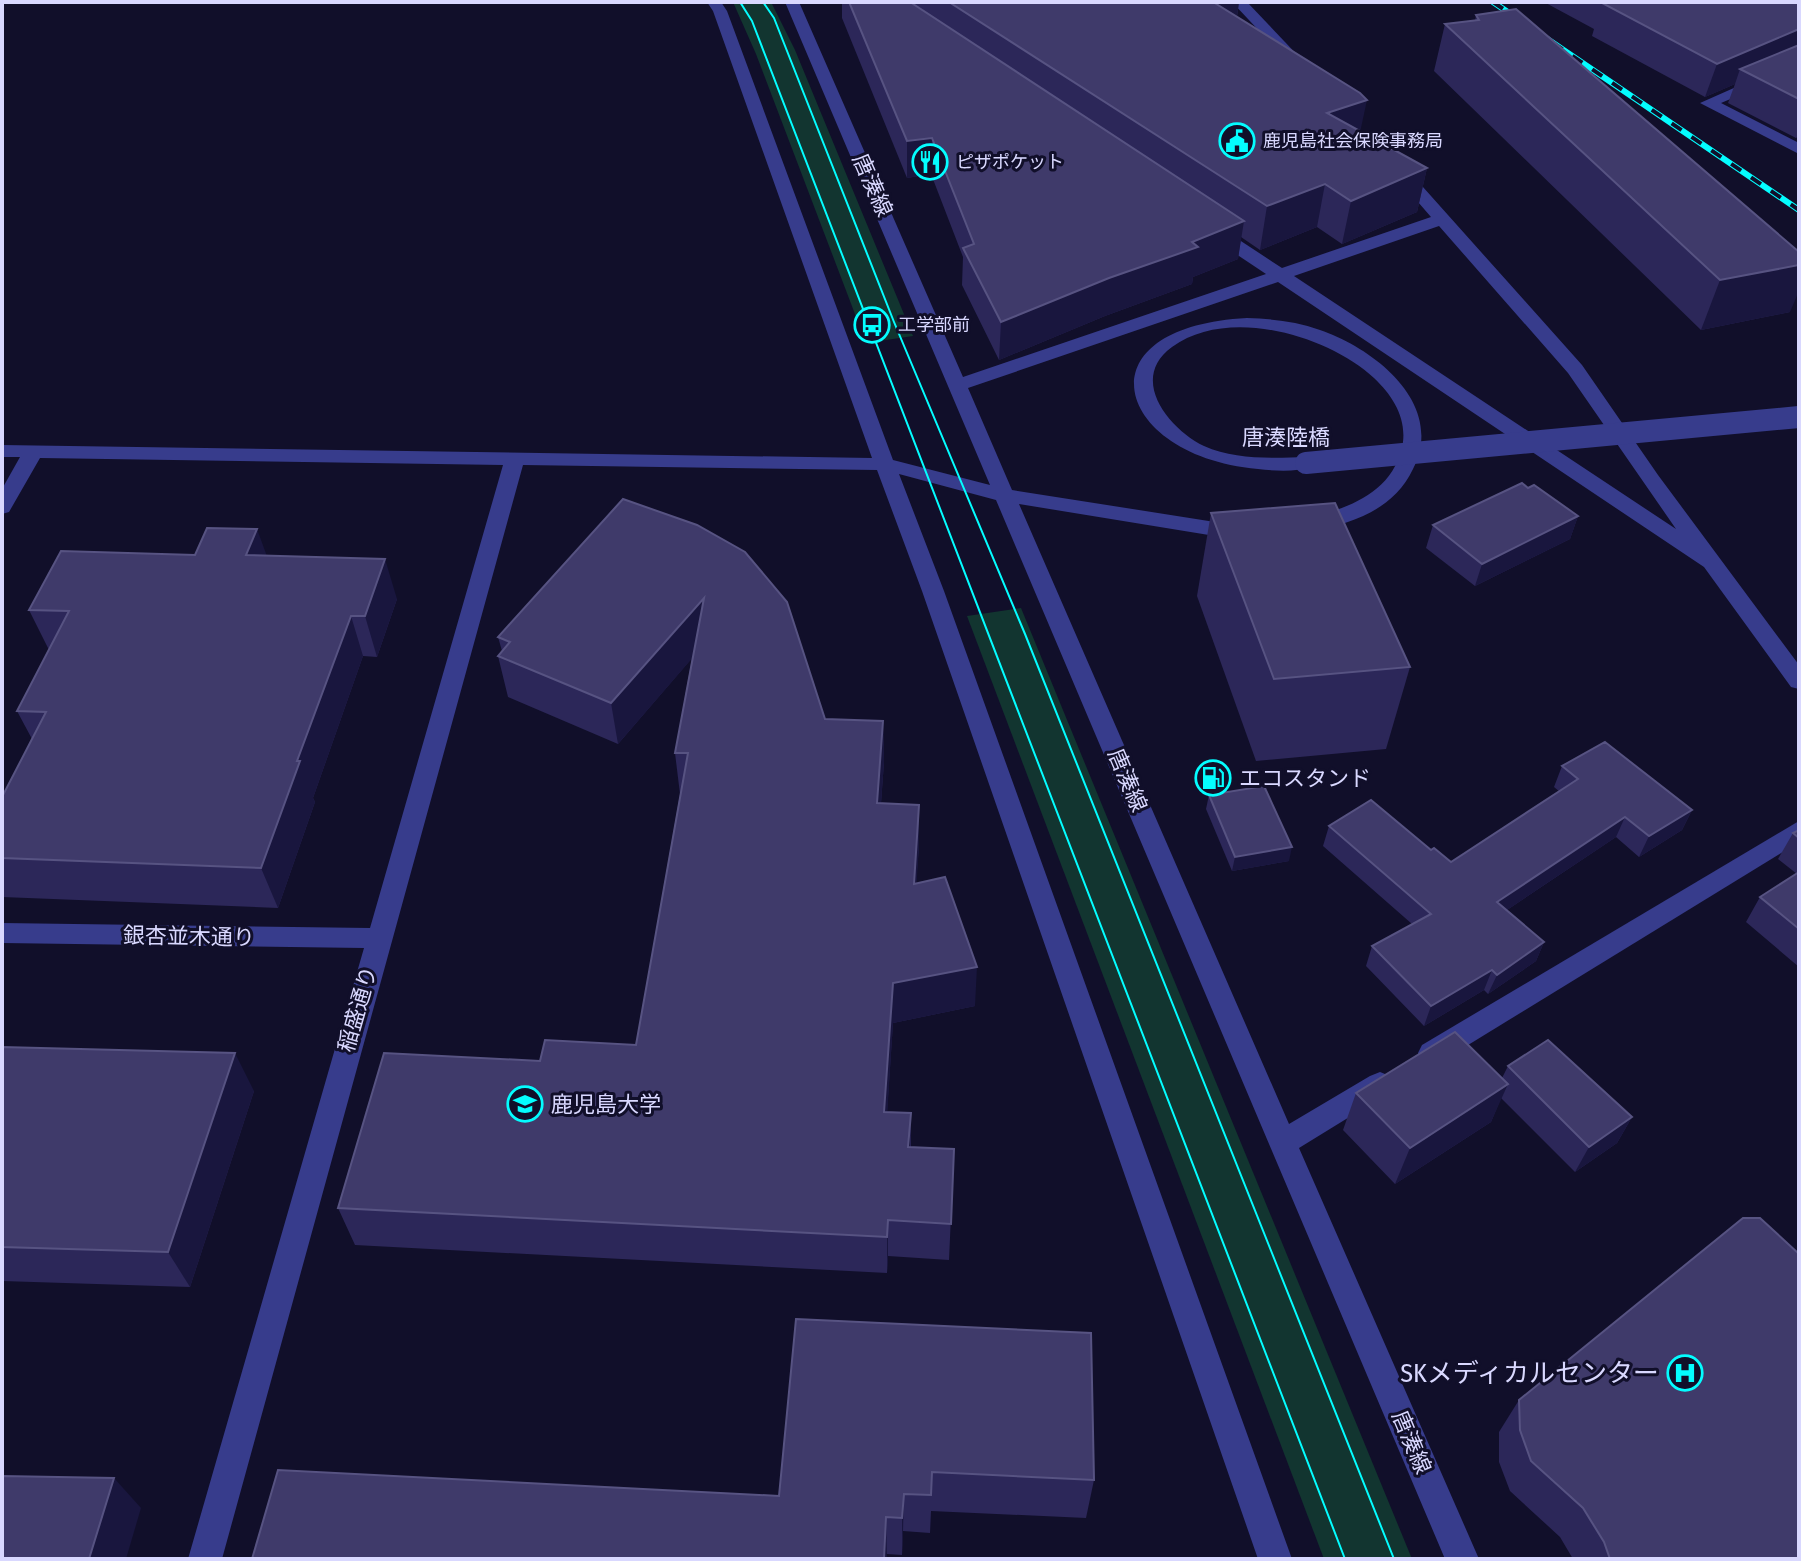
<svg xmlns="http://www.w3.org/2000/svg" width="1801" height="1561" font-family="'Fira Sans Condensed','Noto Sans JP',sans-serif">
  <rect width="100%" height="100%" fill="#110f2a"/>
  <g fill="#123530">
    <path d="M733,2H771L795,50L913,336L866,343L756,54Z"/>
    <path d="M1021,608L1412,1559H1324L967,616Z"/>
  </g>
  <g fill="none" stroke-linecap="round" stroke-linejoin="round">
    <g fill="#373c8c" fill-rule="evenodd">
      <path d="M707,2H721L727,11L893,460L990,485L785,2H799L963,377L1266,274L1206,234L1203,230L1206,226H1218L1282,268L1431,217L1392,172L1394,168H1406L1582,365L1658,475L1799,665V689L1791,687L1704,567L1278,282L968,388L1012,490L1215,522H1240L1250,529L1240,536H1215L1019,504L1289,1124L1370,1076L1380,1072L1390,1076L1394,1084L1390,1092L1299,1148L1479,1559H1445L996,500L899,474L944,591L1292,1559H1258L922,591L877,470L523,465L222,1559H188L364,948L2,943V923L370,928L503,465L40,458L9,512L2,514V489L20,457H2V445L872,458L713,11ZM1439,226L1568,373L1676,529L1294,276Z"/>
      <path d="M1232,2H1247L1303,61V67H1293Z"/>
      <path d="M1799,59V70L1721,103L1799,143V154L1700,103Z"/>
      <path d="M1247,318C1272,319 1296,321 1320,330C1375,349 1446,404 1413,469C1394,509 1354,523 1313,531L1303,524L1306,519C1347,508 1390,495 1402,448C1408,420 1394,397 1374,378C1327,335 1228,306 1172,347C1128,379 1169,429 1204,446C1235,460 1273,458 1306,457L1313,459L1316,463L1313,467C1296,472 1275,471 1258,469C1115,457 1076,327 1247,318Z"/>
      <path d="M1799,821V842L1442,1061L1432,1065L1422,1061L1418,1053L1422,1045Z"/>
    </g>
    <g stroke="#04fdff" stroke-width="2">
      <path d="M740,2L752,21L1345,1559"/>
      <path d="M763,2L774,18L894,322L1025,634L1394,1559"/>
    </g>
    <defs>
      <path id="rail" d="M1493,2L1799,210"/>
    </defs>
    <use href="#rail" stroke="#04fdff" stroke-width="6"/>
    <use href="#rail" stroke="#110f2a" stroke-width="4" stroke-dasharray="12" stroke-linecap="butt"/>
    <path stroke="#373c8c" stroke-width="22" d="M1306,463L1799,417"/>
  </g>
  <g fill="#2c2759">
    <path d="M842,2H1239L1237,17L1361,131L1427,168L1417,212L1342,244L1317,227L1260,250L1241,237L1238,259L1193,277L1192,284L1105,316L999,360L962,285L963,257L931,174L907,178L842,18Z"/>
    <path d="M1544,2H1799V136L1796,138L1728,103L1735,84L1705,97L1592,36L1594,29Z"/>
    <path d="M1476,15L1790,312L1701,330L1434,71L1445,24L1475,21Z"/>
    <path d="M1528,488L1578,516L1570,539L1475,586L1426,548L1433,525Z"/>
    <path d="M623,499L825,719L883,721L884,762L881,803L919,846L916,883L975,1006L893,1023L887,1112L911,1113V1147L954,1149L949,1260L888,1256L887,1273L355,1245L338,1208L540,1061L636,1045L680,794L675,753L692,658L618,744L508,697L498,656L502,651L498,637Z"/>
    <path d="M1211,513L1410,667L1386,749L1256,761L1197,596Z"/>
    <path d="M267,556L397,599L377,657L363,656L313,798L315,802L278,908L2,897V797L32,739L17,711L49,650L29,610Z"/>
    <path d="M1562,766L1692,810L1682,830L1639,857L1616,837L1507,910L1544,942L1536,961L1488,994L1484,990L1424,1026L1366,966L1372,946L1412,924L1323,846L1329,826L1431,850L1451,862L1560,792L1554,787Z"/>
    <path d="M1209,795L1289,861L1232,871L1206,809Z"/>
    <path d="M1799,830V967L1746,922L1760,897L1797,874L1778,859L1793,833Z"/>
    <path d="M2,1047L254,1091L190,1287L2,1281Z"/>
    <path d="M1508,1066L1632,1117L1617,1143L1575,1172L1501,1098L1491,1122L1395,1184L1343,1130L1356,1093L1502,1078Z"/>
    <path d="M796,1319L1094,1480L1086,1518L931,1511L930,1533L903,1531L902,1555L887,1554L779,1496Z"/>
    <path d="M1519,1400L1799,1559H1573L1560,1537L1510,1491L1499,1462V1432Z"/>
  </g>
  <g fill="#19163e">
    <path d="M1203,2H1239L1235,30Z"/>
    <path d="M1799,29V56L1740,69L1735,84L1705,97L1717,64Z"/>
    <path d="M1367,100L1358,142L1327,113Z"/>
    <path d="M932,138L931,174L907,178V141Z"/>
    <path d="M1427,168L1417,212L1342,244L1351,201Z"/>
    <path d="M1325,184L1317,227L1260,250L1267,206Z"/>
    <path d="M1244,221L1238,259L1193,277L1192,284L1105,316L999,360L1001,322L1109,278L1192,242Z"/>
    <path d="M1799,265V291L1790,312L1701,330L1720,280Z"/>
    <path d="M1578,516L1570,539L1475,586L1482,564Z"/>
    <path d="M257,529L272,570L246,555Z"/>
    <path d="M385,559L397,599L377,657L365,616Z"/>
    <path d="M704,598L708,640L618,744L611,703Z"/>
    <path d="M351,616L363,656L313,798L315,802L278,908L261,868L297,761Z"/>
    <path d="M883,721L884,762L878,844L877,803Z"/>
    <path d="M919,805V846L914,924V884Z"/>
    <path d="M1692,810L1682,830L1639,857L1649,836Z"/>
    <path d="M1625,817L1616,837L1489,922L1497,902Z"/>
    <path d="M1292,847L1289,861L1232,871L1235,857Z"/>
    <path d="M1544,942L1536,961L1488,994L1497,975Z"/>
    <path d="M977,967L975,1006L893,1023L885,1149L884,1112L893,983Z"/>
    <path d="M1492,970L1484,990L1424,1026L1431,1006Z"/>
    <path d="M235,1053L254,1091L190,1287L168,1252Z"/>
    <path d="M1508,1084L1491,1122L1395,1184L1410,1148Z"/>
    <path d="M911,1113L910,1151L908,1147Z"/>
    <path d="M1632,1117L1617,1143L1575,1172L1589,1147Z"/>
    <path d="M888,1220V1256L887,1273V1237Z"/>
    <path d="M114,1478L141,1508L126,1559H89Z"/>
    <path d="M904,1494L903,1531L902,1555V1518Z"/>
    <path d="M886,1517L887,1559H884Z"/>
  </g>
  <g fill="#3f3a6a" stroke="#575382" stroke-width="2">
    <path d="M849,2H910L1244,221L1192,242L1198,247L1109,278L1001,322L963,248L974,244L932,138L907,141Z"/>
    <path d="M949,2H1213L1360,93L1367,100L1327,113L1427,168L1351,201L1325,184L1267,206Z"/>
    <path d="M1605,2H1799V29L1717,64L1602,3Z"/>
    <path d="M1516,9L1799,252V265L1720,280L1445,24L1479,20L1476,15Z"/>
    <path d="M1799,45V99L1740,69Z"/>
    <path d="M1522,483L1528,488L1534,485L1578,516L1482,564L1433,525Z"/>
    <path d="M623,499L697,525L745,552L787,602L825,719L883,721L877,803L919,805L914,884L945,877L977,967L893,983L884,1112L911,1113L908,1147L954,1149L951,1224L888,1220L887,1237L338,1208L384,1053L540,1061L545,1040L636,1045L688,753H675L704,598L611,703L498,656L510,642L498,637Z"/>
    <path d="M1335,503L1410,667L1274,679L1211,513Z"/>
    <path d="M207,528L257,529L246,555L385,559L365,616H351L297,761H300L261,868L2,858V797L46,712L17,711L69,611L29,610L61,551L195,555Z"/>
    <path d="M1605,742L1692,810L1649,836L1625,817L1497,902L1544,942L1497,975L1492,970L1431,1006L1372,946L1431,914L1329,826L1371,800L1431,850L1434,848L1451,862L1578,779L1562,766Z"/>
    <path d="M1264,786L1292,847L1235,857L1209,795Z"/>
    <path d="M1799,830V838L1793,833Z"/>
    <path d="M1799,872V929L1760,897Z"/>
    <path d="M1455,1032L1508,1084L1410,1148L1356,1093Z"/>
    <path d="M1548,1040L1632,1117L1589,1147L1508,1066Z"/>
    <path d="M2,1047L235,1053L168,1252L2,1247Z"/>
    <path d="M1743,1218H1760L1799,1254V1559H1610L1604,1542L1583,1508L1531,1461L1520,1430L1519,1400Z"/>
    <path d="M796,1319L1091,1333L1094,1480L932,1472L931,1495L904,1494L902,1518L886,1517L884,1559H252L278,1470L779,1496Z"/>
    <path d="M2,1476L114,1478L89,1559H2Z"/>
  </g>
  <defs>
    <symbol id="civic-ring" viewBox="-11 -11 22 22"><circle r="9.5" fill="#110f2a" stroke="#04fdff" stroke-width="1.5"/><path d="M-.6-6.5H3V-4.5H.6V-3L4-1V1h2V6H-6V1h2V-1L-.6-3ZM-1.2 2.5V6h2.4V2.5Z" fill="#04fdff"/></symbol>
    <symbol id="restaurant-ring" viewBox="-11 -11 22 22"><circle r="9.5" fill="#110f2a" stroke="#04fdff" stroke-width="1.5"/><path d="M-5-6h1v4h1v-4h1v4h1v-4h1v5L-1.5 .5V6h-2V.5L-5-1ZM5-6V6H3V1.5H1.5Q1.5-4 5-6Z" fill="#04fdff"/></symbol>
    <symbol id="bus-ring" viewBox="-11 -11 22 22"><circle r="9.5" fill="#110f2a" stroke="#04fdff" stroke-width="1.5"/><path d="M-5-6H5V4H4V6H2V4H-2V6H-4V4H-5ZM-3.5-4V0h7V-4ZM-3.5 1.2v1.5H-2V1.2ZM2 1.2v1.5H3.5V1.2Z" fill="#04fdff"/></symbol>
    <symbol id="fuel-ring" viewBox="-11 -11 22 22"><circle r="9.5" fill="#110f2a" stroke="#04fdff" stroke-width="1.5"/><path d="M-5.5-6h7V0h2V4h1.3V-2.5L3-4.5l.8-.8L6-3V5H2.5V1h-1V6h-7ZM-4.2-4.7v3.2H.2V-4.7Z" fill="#04fdff"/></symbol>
    <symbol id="university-ring" viewBox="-11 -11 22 22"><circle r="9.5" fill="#110f2a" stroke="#04fdff" stroke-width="1.5"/><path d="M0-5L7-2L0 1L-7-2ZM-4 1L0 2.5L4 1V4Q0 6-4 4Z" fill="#04fdff"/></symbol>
    <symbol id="hospital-ring" viewBox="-11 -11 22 22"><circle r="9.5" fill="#110f2a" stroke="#04fdff" stroke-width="1.5"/><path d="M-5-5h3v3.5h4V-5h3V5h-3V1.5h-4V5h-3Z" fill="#04fdff"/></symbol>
  </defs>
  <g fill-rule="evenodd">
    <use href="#civic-ring" x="1217" y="121" width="40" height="40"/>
    <use href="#restaurant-ring" x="910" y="142" width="40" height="40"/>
    <use href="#bus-ring" x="852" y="305" width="40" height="40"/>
    <use href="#fuel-ring" x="1193" y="758" width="40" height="40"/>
    <use href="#university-ring" x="505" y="1084" width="40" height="40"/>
    <use href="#hospital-ring" x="1665" y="1353" width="40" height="40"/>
  </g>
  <g text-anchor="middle" stroke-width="6" stroke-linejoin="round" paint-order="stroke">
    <g font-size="18" fill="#d9d8ff" stroke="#110f2a" text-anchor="start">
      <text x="1263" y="147">鹿児島社会保険事務局</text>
      <text x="956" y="168">ピザポケット</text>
      <text x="898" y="331">工学部前</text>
    </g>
    <g font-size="22" fill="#d9d8ff" stroke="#110f2a">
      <text transform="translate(873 185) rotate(66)" y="8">唐湊線</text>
      <text x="1286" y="445">唐湊陸橋</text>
      <text transform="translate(1128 780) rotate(67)" y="8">唐湊線</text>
      <text transform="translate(189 936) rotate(1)" y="8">銀杏並木通り</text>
      <text transform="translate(357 1009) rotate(-74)" y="8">稲盛通り</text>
      <text transform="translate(1412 1442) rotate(67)" y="8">唐湊線</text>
    </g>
    <g font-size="22" fill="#d9d8ff" stroke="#110f2a" text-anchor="start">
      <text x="1239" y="786">エコスタンド</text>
      <text x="551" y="1112">鹿児島大学</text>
    </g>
    <g font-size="26" fill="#d9d8ff" stroke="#110f2a" text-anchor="end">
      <text x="1659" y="1382">SKメディカルセンター</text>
    </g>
  </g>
  <rect width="1801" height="1561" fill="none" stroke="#d9d8ff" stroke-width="8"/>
</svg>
